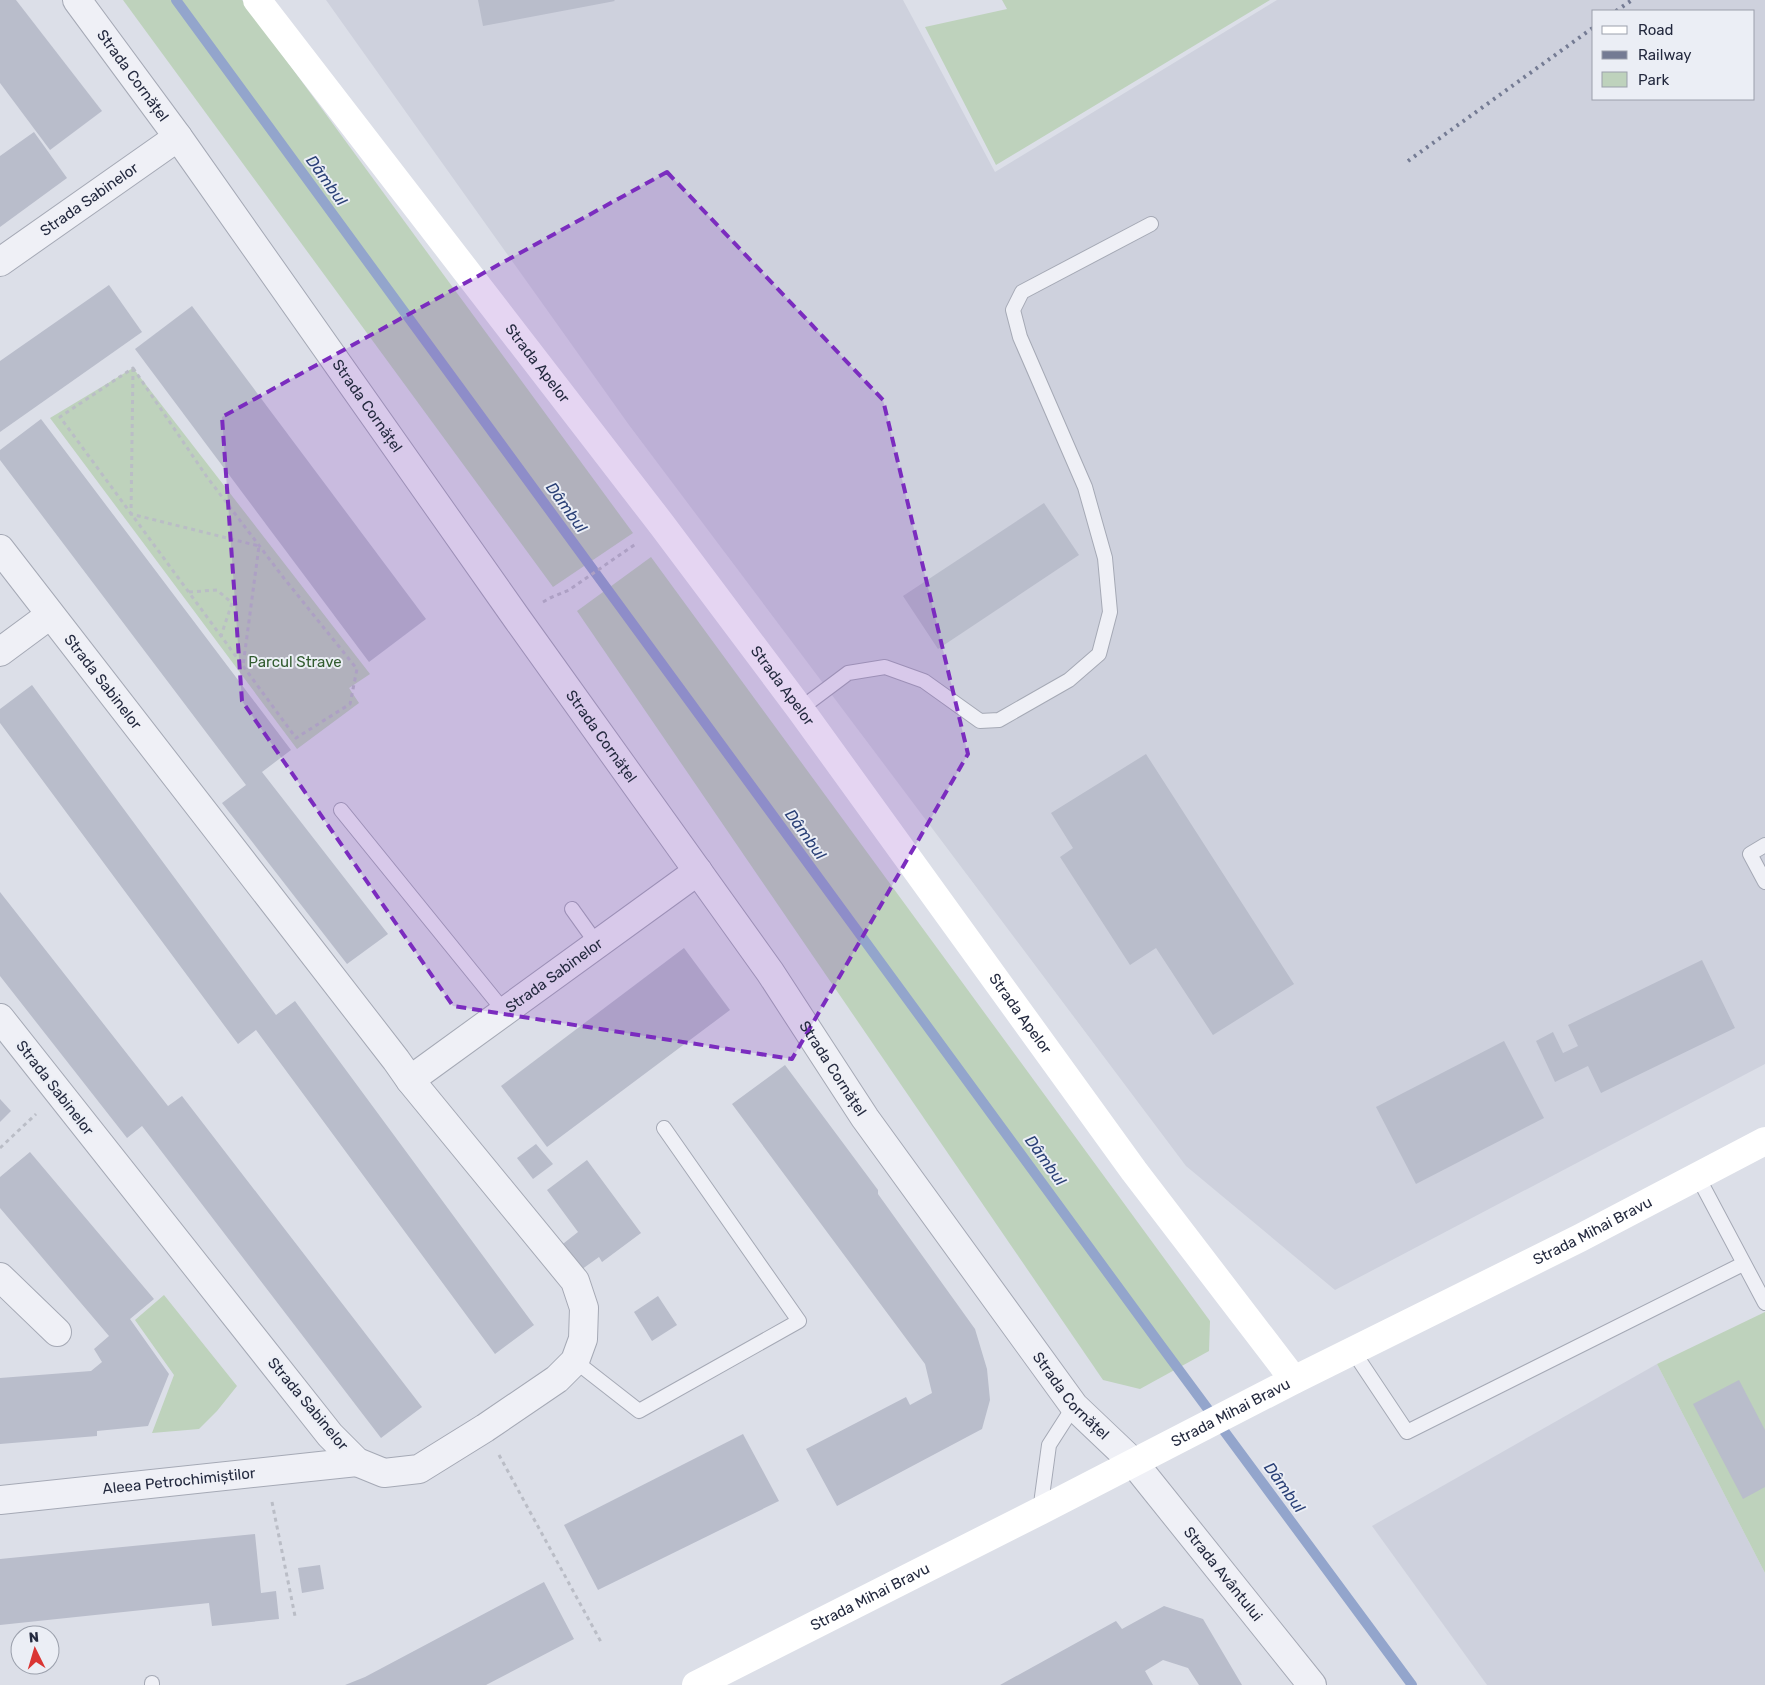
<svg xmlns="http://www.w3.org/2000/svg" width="1765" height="1685" font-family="Rubik,sans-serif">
  <rect width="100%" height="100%" fill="#dcdfe8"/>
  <g fill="#ced1dd" fill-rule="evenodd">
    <path d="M326,0H903L995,172L1277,0H1765V1064L1335,1290L1186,1166L629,425ZM1594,11H1754V99H1594Z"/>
    <path d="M1657,1364L1765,1573V1685H1487L1372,1526Z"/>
  </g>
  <g fill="#bed2bc">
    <path d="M123,0H242L633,533L553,587Z"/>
    <path d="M1002,0H1270L996,165L925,27L1007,9Z"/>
    <path d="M133,368L370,674L349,688L359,703L297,749L50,418Z"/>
    <path d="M651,557L1210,1321L1209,1351L1140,1389L1103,1380L577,611Z"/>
    <path d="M164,1295L237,1386L217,1411L199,1429L152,1433L174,1375L135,1320Z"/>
    <path d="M1765,1312V1573L1657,1364Z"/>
  </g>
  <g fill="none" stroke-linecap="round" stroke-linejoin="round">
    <path stroke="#93a5cc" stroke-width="10" d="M176,0L1162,1347L1412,1685"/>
  </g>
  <g fill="#b9bdcb">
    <path d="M0,0H16L102,111L50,150L0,83Z"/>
    <path d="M478,0H614L615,1L483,26Z"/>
    <path d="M34,132L67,178L0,227V156Z"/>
    <path d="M109,285L142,332L0,432V361Z"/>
    <path d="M192,306L426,619L369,662L135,349Z"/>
    <path d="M41,419L291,750L262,772L388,934L347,964L222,803L246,785L0,460V450Z"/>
    <path d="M1044,503L1079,555L938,649L903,596Z"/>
    <path d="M32,685L276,1015L295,1001L534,1325L495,1354L256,1030L238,1044L0,723V709Z"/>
    <path d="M1146,754L1294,984L1213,1035L1156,948L1130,965L1060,857L1073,848L1051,813Z"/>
    <path d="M0,892L168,1106L182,1096L422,1407L381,1438L142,1126L127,1138L0,976Z"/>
    <path d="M684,948L730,1010L547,1147L501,1086Z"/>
    <path d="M1702,960L1735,1028L1601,1093L1588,1066L1555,1082L1536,1041L1553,1032L1563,1053L1578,1046L1568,1025Z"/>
    <path d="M1504,1041L1544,1118L1416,1184L1376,1107Z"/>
    <path d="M785,1065L878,1190V1194L975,1329L987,1369L990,1400L982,1429L837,1506L806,1449L906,1397L910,1405L932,1393L925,1364L732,1104Z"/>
    <path d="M0,1099L11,1111L0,1122Z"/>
    <path d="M536,1144L553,1164L533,1179L517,1158Z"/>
    <path d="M30,1152L154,1299L130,1319L169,1374L148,1426L97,1431V1436L0,1444V1378L91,1371L102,1362L94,1349L109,1336L0,1208V1177Z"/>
    <path d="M587,1160L641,1233L602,1262L599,1257L578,1272L559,1247L578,1232L547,1190Z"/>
    <path d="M658,1296L677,1325L652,1341L634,1312Z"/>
    <path d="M1739,1380L1765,1430V1487L1743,1499L1693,1404Z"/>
    <path d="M743,1434L779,1501L598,1590L564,1525Z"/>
    <path d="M255,1534L261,1593L276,1591L279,1619L212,1626L209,1603L0,1625V1559Z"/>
    <path d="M320,1565L324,1589L302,1593L298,1568Z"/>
    <path d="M544,1582L574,1639L486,1685H345L365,1677Z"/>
    <path d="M1164,1606L1203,1619L1242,1685H1199L1188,1668L1163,1660L1145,1671L1153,1685H1000L1116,1621L1122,1629Z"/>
  </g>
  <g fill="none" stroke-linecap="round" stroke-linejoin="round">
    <defs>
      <g id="lane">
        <path d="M800,709L848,673L885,667L924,681L980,721L999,720L1069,680L1099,654L1110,612L1105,558L1085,487L1020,337L1013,310L1022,292L1151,224"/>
        <path d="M341,810L504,1011"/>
        <path d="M1765,845L1750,854L1765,882"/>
        <path d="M572,909L597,944"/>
        <path d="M1698,1177L1765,1303"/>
        <path d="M1353,1351L1407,1432L1743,1264"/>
        <path d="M575,1361L639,1411L799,1321L664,1128"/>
        <path d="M1040,1511L1049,1445L1074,1406"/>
        <path d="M152,1683V1685"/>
      </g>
      <g id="street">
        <path id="s1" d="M77,0L178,137L518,620L770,972L865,1118L1074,1406L1134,1463L1312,1685"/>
        <path id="s2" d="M0,262L178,137"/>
        <path id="s3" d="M0,549L396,1060L410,1080L575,1281L584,1308L583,1339L575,1361L557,1379L485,1428L419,1469L384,1473L357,1462L330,1435L0,1018"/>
        <path d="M0,652L50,615"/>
        <path id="s4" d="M410,1080L698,871"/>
        <path d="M0,1277L57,1332"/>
        <path id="s5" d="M0,1500L357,1462"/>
      </g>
    </defs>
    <use href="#lane" stroke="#a5a9b5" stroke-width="16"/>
    <use href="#street" stroke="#a5a9b5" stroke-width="30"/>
    <g stroke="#babdc6" stroke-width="3" stroke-dasharray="4 4" stroke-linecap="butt">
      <path d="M133,368L207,477L283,577L357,669L350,704L296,738L60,417Z"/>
      <path d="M133,368L131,514L259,546L243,666"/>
      <path d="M189,592L217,590L232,603L221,636"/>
      <path d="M543,602L550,598L569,590L637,543"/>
      <path d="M0,1148L36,1114"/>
      <path d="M499,1455L601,1642"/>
      <path d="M272,1502L295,1616"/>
    </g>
    <use href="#lane" stroke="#eff0f6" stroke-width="14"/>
    <use href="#street" stroke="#eff0f6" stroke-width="28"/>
    <g stroke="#fff" stroke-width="28">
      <path id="s6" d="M257,0L662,525L800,709L1134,1171L1294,1380"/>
      <path id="s7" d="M696,1685L1040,1511L1294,1380L1580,1238L1765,1141"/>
    </g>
    <g stroke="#747b93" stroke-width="4" stroke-dasharray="2.5 5" stroke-linecap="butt">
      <path d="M1616,11L1632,0"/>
      <path d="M1408,161L1594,27"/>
    </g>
  </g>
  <path fill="#7b2cbf" fill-opacity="0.2" stroke="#7b2cbf" stroke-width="4" stroke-dasharray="10 6" stroke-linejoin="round" d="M667,172L883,400L968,754L792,1059L453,1006L242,701L222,417Z"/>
  <g text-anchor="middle" stroke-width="4" stroke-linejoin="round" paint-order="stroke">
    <g font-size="15" fill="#242a3f" stroke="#ebeef5">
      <text dy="5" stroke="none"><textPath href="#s1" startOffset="94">Strada Cornățel</textPath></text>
      <text dy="5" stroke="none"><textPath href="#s2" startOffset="109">Strada Sabinelor</textPath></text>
      <text dy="5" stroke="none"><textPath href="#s6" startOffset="459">Strada Apelor</textPath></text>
      <text dy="5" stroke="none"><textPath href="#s1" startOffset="499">Strada Cornățel</textPath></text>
      <text dy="5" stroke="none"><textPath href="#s3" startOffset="168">Strada Sabinelor</textPath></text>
      <text dy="5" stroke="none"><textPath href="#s6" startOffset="864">Strada Apelor</textPath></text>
      <text dy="5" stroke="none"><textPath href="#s1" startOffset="904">Strada Cornățel</textPath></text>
      <text dy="5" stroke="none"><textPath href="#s4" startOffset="178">Strada Sabinelor</textPath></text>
      <text dy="5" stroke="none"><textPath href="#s6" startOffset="1269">Strada Apelor</textPath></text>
      <text dy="5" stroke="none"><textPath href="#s1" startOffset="1309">Strada Cornățel</textPath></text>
      <text transform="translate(55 1088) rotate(52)" y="5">Strada Sabinelor</text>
      <text dy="5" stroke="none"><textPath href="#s7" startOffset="1005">Strada Mihai Bravu</textPath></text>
      <text dy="5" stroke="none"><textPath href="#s1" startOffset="1714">Strada Cornățel</textPath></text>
      <text transform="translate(308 1404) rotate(50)" y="5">Strada Sabinelor</text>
      <text dy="5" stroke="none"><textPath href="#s7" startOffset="600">Strada Mihai Bravu</textPath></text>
      <text dy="5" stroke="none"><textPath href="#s5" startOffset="180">Aleea Petrochimiștilor</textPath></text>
      <text dy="5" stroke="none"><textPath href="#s1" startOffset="1949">Strada Avântului</textPath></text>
      <text dy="5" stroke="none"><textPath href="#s7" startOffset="195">Strada Mihai Bravu</textPath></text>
    </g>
    <g font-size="15" fill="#325c30" stroke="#ebeef5">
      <text x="295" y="667">Parcul Strave</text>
    </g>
    <g font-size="16" font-style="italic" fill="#2b4177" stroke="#ebeef5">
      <text transform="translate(327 180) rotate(54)" y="6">Dâmbul</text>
      <text transform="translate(567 507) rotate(54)" y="6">Dâmbul</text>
      <text transform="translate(806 834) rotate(54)" y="6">Dâmbul</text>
      <text transform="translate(1046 1160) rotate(54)" y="6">Dâmbul</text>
      <text transform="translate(1285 1487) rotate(54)" y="6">Dâmbul</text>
    </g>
  </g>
  <rect x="1592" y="10" width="162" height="90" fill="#ebeef5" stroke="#9ba0ac"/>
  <rect x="1602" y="26" width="25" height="8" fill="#ffffff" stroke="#9ba0ac"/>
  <text x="1638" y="35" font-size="15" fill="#242a3f">Road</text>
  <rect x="1602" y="51" width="25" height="8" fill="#747b93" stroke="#9ba0ac"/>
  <text x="1638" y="60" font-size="15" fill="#242a3f">Railway</text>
  <rect x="1602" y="72" width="25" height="15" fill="#bed2bc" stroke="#9ba0ac"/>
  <text x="1638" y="85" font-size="15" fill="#242a3f">Park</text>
  <g transform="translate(35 1650) rotate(355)"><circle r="24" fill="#ebeef5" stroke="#9ba0ac"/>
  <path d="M0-4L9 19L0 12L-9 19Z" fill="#da3533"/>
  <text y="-8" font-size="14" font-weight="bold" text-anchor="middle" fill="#242a3f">N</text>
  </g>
</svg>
